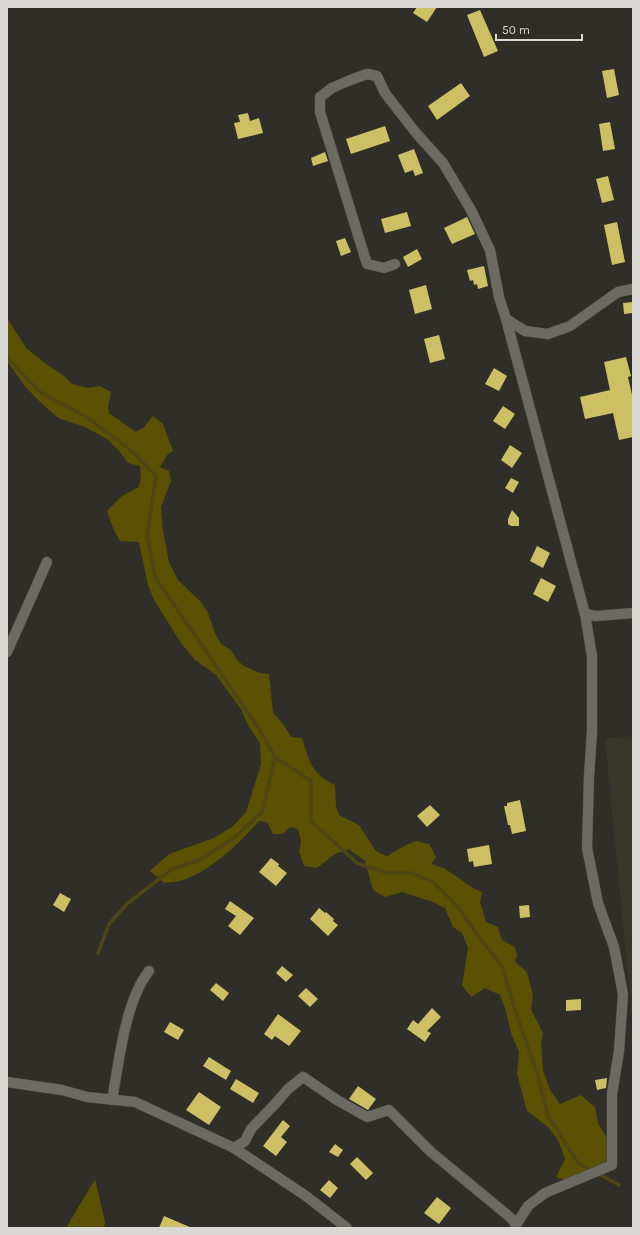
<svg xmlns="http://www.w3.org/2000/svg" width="640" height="1235" font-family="Karla,sans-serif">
  <rect width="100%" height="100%" fill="#2f2e28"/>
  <path fill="#38362a" d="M633,736V1028L605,739Z"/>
  <g fill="#5a5102">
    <path d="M7,318L26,348L49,366L63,375L72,384L88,388L100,386L111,392L108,407L109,413L136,432L144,427L153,416L163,424L173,451L168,454L160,467L169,471L171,481L161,507L163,531L169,562L178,580L201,602L208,613L215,633L221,644L232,651L237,660L244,666L260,673L269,674L273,713L284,725L291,737L302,738C310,763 311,773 335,785L336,806L339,815L359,825L376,851L387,856L408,844L417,841L429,844L436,857L431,864L444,868L473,888L482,892L480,902L486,922L498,927L502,940L515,947L517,955L515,962L527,972L533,995L531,1009L543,1033L541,1043L543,1070L550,1090L560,1104L581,1095L595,1107L598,1123L607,1138V1160C590,1173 578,1186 556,1177L565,1159L558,1140L548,1127L527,1111L517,1074L519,1052L512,1036L505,1008L500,995L485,988L471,997L462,985L468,948L462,933L453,927L445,908L433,902L402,892L385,897L373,890L365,861L349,849L335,854L317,868L304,866L299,851L301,842L298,829L290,827L283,834H273L267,822L259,821C237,845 214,869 183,880C177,882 170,882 164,883L150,871L169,854L214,838L233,826L246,812L261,764L260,743L249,727L241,709L216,675L195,660L181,643L154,600L148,585L139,542L120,541L113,528L107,511L122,496L139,487L141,477L140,466L128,463L120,452L107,439L85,427L58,418L36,398L24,385L7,361Z"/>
    <path d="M95,1179L105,1222L104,1228H66Z"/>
  </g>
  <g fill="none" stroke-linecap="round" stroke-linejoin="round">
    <g stroke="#4e4715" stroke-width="3.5">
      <path d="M7,358L40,392L88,418L133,452L156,476L147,536L155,577L259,729L275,757L311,781V821L357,863L387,873H412L433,882L459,908L478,936L502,966L515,1010L537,1073L548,1116L578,1163L619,1185"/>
      <path d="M98,953L109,924L128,903L172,869L199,860L234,838L262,812L275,757"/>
    </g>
  </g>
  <g fill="#cdc064">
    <path d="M417,7H437L427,22L413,13Z"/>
    <path d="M480,10L498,51L484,57L467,15Z"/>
    <path d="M614,69L619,95L607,98L602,71Z"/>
    <path d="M461,83L470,96L437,120L428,106Z"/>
    <path d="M248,113L250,121L259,118L263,133L238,139L234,123L240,122L238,115Z"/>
    <path d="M610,122L615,149L603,151L599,124Z"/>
    <path d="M385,126L390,141L351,154L346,139Z"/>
    <path d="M414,149L423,173L415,176L413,170L405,173L398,155Z"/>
    <path d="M325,152L328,161L313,166L311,158Z"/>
    <path d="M608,176L614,200L602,203L596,179Z"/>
    <path d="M407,212L411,226L385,233L381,219Z"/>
    <path d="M467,217L475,234L452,244L444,228Z"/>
    <path d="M617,222L625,262L612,265L604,225Z"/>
    <path d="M345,238L351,252L341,256L336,241Z"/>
    <path d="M417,249L422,259L408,267L403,257Z"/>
    <path d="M484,266L488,286L478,289L477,284L474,285L473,280L470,281L467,270Z"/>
    <path d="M426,285L432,309L415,314L409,290Z"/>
    <path d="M633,302V313L624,314L623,303Z"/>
    <path d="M439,335L445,359L430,363L424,339Z"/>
    <path d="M626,357L631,376L628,377L633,399V437L619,440L613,413L585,419L580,397L610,390L604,362Z"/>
    <path d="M494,368L507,376L499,391L485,384Z"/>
    <path d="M503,406L515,414L505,429L493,421Z"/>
    <path d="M510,445L522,453L512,468L501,460Z"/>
    <path d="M511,478L519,482L513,493L505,488Z"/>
    <path d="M512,510L519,518V526H511L508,524V519Z"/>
    <path d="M537,546L550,553L543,568L530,561Z"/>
    <path d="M541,578L556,586L548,602L533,594Z"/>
    <path d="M520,800L526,831L512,834L510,825H508L504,806H507V803Z"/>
    <path d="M430,805L440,815L427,827L417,816Z"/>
    <path d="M489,845L492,864L474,867L473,861L469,862L467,849Z"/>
    <path d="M271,858L279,864L278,866L287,873L276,886L259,872Z"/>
    <path d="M60,893L71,899L64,912L53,905Z"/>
    <path d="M230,901L254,918L240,935L228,926L236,916L225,909Z"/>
    <path d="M529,905L530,917L520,918L519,906Z"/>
    <path d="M319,908L325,913L326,912L334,919L333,921L338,925L328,936L310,919Z"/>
    <path d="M282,966L293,975L286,982L276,973Z"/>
    <path d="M216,983L229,993L223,1001L210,990Z"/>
    <path d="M306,988L318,999L310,1007L298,996Z"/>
    <path d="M581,999V1010L566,1011V1000Z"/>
    <path d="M432,1008L441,1017L427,1031L431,1033L425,1042L407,1029L413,1020L418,1024Z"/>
    <path d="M278,1014L301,1031L289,1046L275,1036L272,1040L264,1034Z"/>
    <path d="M170,1022L184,1030L178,1040L164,1032Z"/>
    <path d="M209,1057L231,1071L226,1080L203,1066Z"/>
    <path d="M607,1078L606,1088L597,1090L595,1080Z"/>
    <path d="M236,1079L259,1093L253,1103L230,1089Z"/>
    <path d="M358,1086L376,1099L368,1110L349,1099Z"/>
    <path d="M199,1092L221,1107L209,1125L186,1110Z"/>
    <path d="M283,1120L290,1126L281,1137L287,1142L276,1156L263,1146Z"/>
    <path d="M335,1144L343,1150L338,1157L329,1152Z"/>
    <path d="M357,1157L373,1173L366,1180L350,1164Z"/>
    <path d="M329,1180L338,1188L330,1198L320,1190Z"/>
    <path d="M437,1197L451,1208L439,1224L424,1213Z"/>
    <path d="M164,1216L192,1228H159Z"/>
  </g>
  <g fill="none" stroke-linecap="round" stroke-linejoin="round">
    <defs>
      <g id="minor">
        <path d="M506,319L525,331L548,334L570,326L618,292L633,289"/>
        <path d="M585,614L596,616L633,613"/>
        <path d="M7,652L47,562"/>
        <path d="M7,1082L62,1090L87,1097L135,1102L234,1148L306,1196L347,1228"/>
        <path d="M112,1100C119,1062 125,1001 149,971"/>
        <path d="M234,1148L245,1141L251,1129L276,1103L288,1089L303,1077L337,1100L367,1117L389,1110L431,1152L511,1218L516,1225L528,1206L545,1193L612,1165V1094L619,1051L623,994L614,947L598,903L587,848L589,777L592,731V656L585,614L506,319L499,297L490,250L471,210L443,163L416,133L385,93L377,76L367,74L348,81L332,88L320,97V112L367,264L384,268L395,264"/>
      </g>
    </defs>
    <use href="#minor" stroke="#4d4c48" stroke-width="11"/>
    <use href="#minor" stroke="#6b6a63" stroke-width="10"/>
  </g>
  <rect width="640" height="1235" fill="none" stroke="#d9d8d4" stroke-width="16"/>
  <path d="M496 34v6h86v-6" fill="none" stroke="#d9d8d4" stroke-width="2"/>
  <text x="502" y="34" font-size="12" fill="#d9d8d4" stroke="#2f2e28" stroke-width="3" paint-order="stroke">50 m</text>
</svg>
